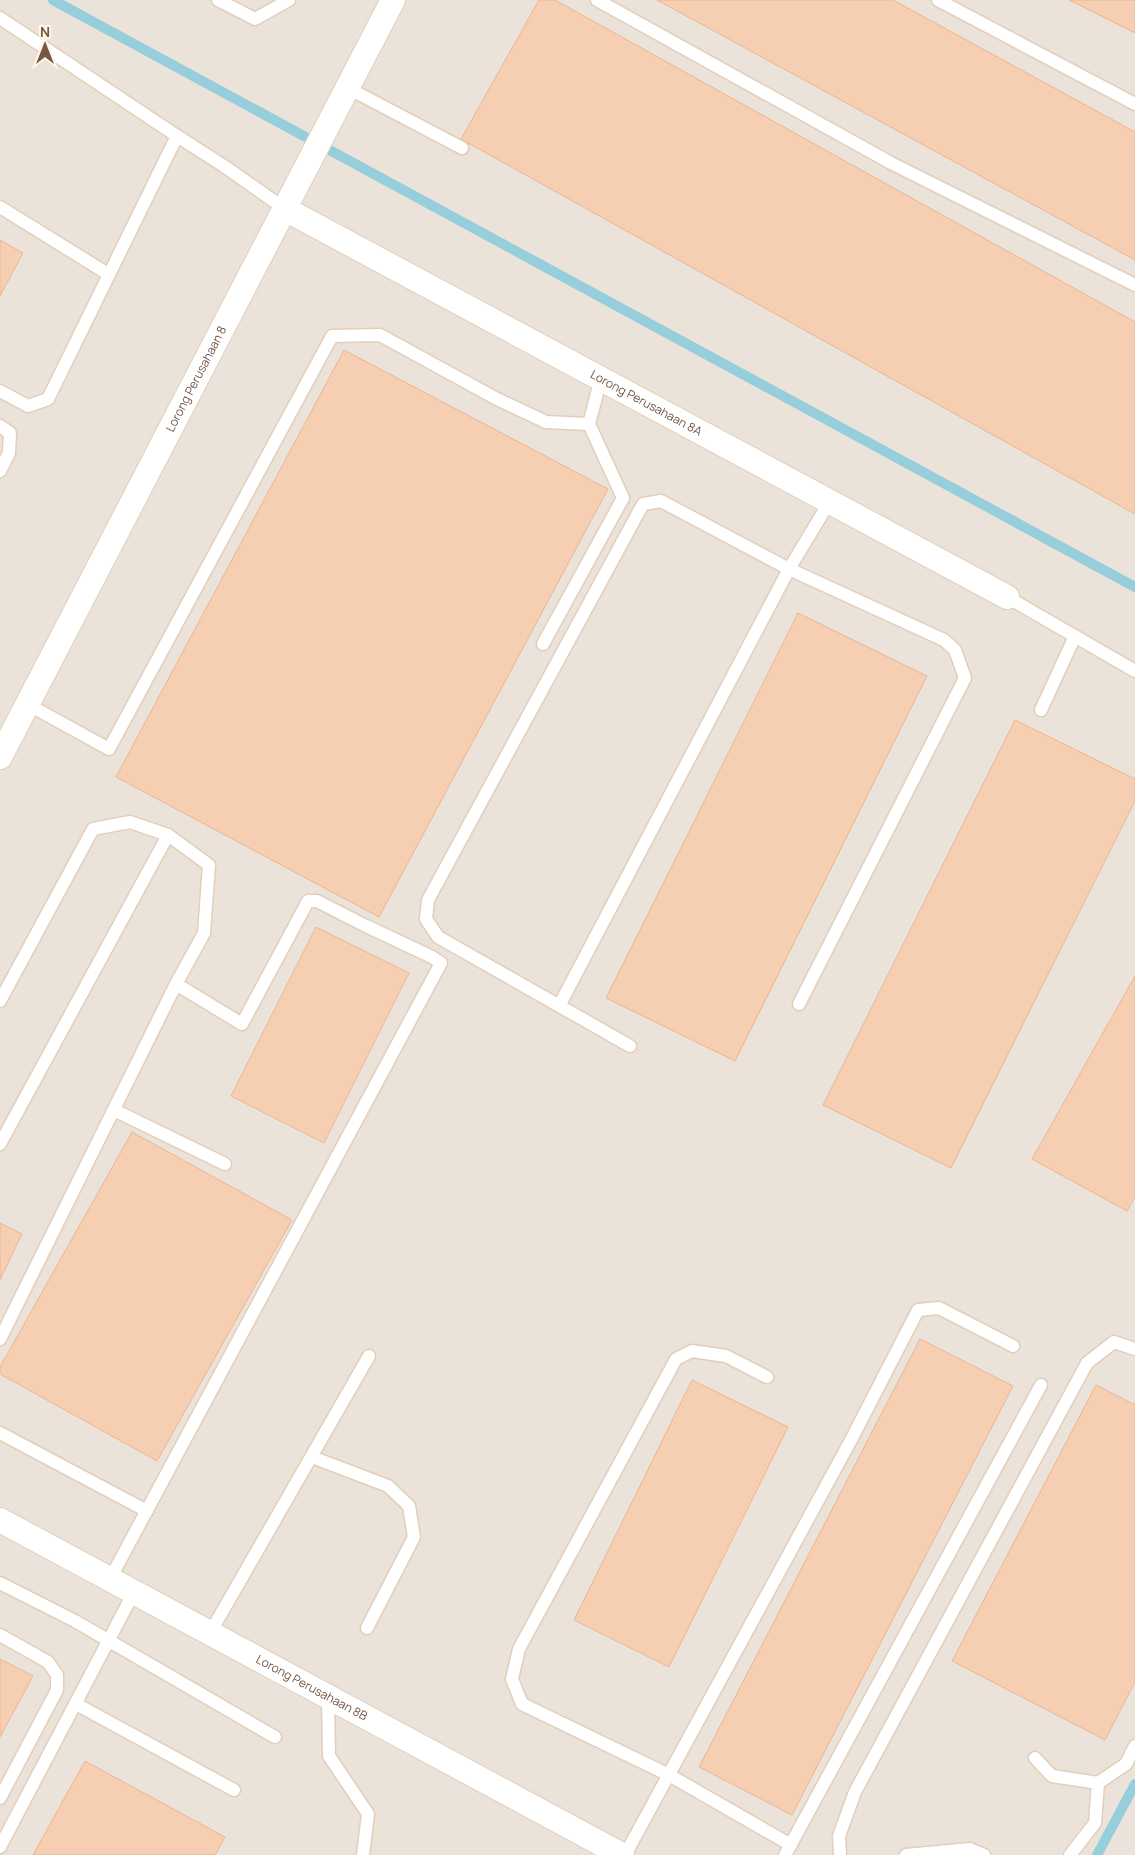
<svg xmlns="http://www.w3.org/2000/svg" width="1135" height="1855" font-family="Manrope,sans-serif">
  <rect width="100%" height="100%" fill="#fef2dd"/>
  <rect fill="#ebe3da" x="0" y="0" width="1135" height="1855"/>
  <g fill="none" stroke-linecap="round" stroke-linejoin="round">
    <g stroke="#96cedb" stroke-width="10">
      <path d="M53,0L1135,587"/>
      <path d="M1097,1855L1135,1784"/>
    </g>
  </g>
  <g fill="#f6cfb3" stroke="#eab692">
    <path d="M539,0H555L1135,322V514L461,139Z"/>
    <path d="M657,0H893L1135,132V260Z"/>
    <path d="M1069,0H1135V33Z"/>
    <path d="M0,240L23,253L0,296Z"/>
    <path d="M344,350L608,489L379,917L116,777Z"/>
    <path d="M798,613L927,676L735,1061L606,998Z"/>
    <path d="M1015,720L1135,779V801L951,1168L823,1105Z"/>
    <path d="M316,927L409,973L324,1143L231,1096Z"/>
    <path d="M1135,976V1197L1127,1211L1032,1159Z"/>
    <path d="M132,1132L292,1220L157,1461L0,1374V1367Z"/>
    <path d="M0,1223L22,1234L0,1280Z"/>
    <path d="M920,1339L1013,1386L792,1815L699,1767Z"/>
    <path d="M692,1380L788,1427L669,1667L574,1620Z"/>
    <path d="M1096,1385L1135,1405V1682L1105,1740L952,1661Z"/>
    <path d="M0,1659L33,1676L0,1737Z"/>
    <path d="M85,1761L225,1837L215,1855H33Z"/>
  </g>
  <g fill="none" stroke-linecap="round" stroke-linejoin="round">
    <defs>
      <g id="service">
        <path d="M218,0L255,19L289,0"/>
        <path d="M597,0L891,163L1135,285"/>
        <path d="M938,0L1135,104"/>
        <path d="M0,18L177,136L224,166L285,209"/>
        <path d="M346,87L462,148"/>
        <path d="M0,207L108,274"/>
        <path d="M0,391L28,406L48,399L177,136"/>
        <path d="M0,426L10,433L9,453L0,471"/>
        <path d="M1007,597L1135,671"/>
        <path d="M543,644L623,498L589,424L601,378"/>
        <path d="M29,705L109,749L332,336L380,335L497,399L546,422L589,424"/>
        <path d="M1041,710L1075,636"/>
        <path d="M0,1001L93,829L130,822L168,835L209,865L204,933L176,984L242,1024L308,901H317L364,925L432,957L441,963L110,1579"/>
        <path d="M559,1006L789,569L944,640L955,650L965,678L799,1004"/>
        <path d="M630,1046L438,937L426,919L428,900L643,504L661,501L789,569L830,501"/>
        <path d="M114,1110L225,1164"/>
        <path d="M0,1144L168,835"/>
        <path d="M0,1339L176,984"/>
        <path d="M767,1377L726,1356L692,1351L676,1359L519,1649L512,1679L522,1704L669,1775L791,1845"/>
        <path d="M0,1433L147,1511"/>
        <path d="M312,1457L388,1486L409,1506L414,1537L367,1628"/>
        <path d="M0,1583L75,1621L275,1737"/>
        <path d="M210,1633L369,1356"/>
        <path d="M0,1635L48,1662L57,1675V1690L0,1798"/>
        <path d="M328,1697L329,1756L368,1814L363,1855"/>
        <path d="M76,1704L234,1790"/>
        <path d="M1035,1758L1052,1776L1098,1783L1126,1764L1135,1746"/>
        <path d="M0,1847L134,1592"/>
        <path d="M625,1855L851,1440L918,1310L939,1308L1013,1346"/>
        <path d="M785,1855L1041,1385"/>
        <path d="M840,1855L839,1836L855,1792L1087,1363L1114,1342L1135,1349"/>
        <path d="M906,1855L970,1849L984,1855"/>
        <path d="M1070,1855L1095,1823L1098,1783"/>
      </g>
      <g id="minor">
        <path id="s1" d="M285,209L1007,597"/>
        <path id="s2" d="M0,757L393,0"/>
        <path id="s3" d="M0,1520L622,1855"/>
      </g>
    </defs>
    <use href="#service" stroke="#e2ceb9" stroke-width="15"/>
    <use href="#minor" stroke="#e2ceb9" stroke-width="26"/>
    <use href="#service" stroke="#fff" stroke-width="12"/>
    <use href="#minor" stroke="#fff" stroke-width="24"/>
  </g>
  <g text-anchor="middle" stroke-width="5" stroke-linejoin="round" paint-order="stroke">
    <g font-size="12" fill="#755744" stroke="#fff6e5">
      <text dy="4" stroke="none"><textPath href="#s2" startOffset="426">Lorong Perusahaan 8</textPath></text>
      <text dy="4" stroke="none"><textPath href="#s1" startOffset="410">Lorong Perusahaan 8A</textPath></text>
      <text dy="4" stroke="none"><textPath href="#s3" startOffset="354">Lorong Perusahaan 8B</textPath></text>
    </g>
  </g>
  <g transform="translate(45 45)" stroke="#fff6e5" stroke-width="4" paint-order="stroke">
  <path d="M0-4L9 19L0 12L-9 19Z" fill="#755744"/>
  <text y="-8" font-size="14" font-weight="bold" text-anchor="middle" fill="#755744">N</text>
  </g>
</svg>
